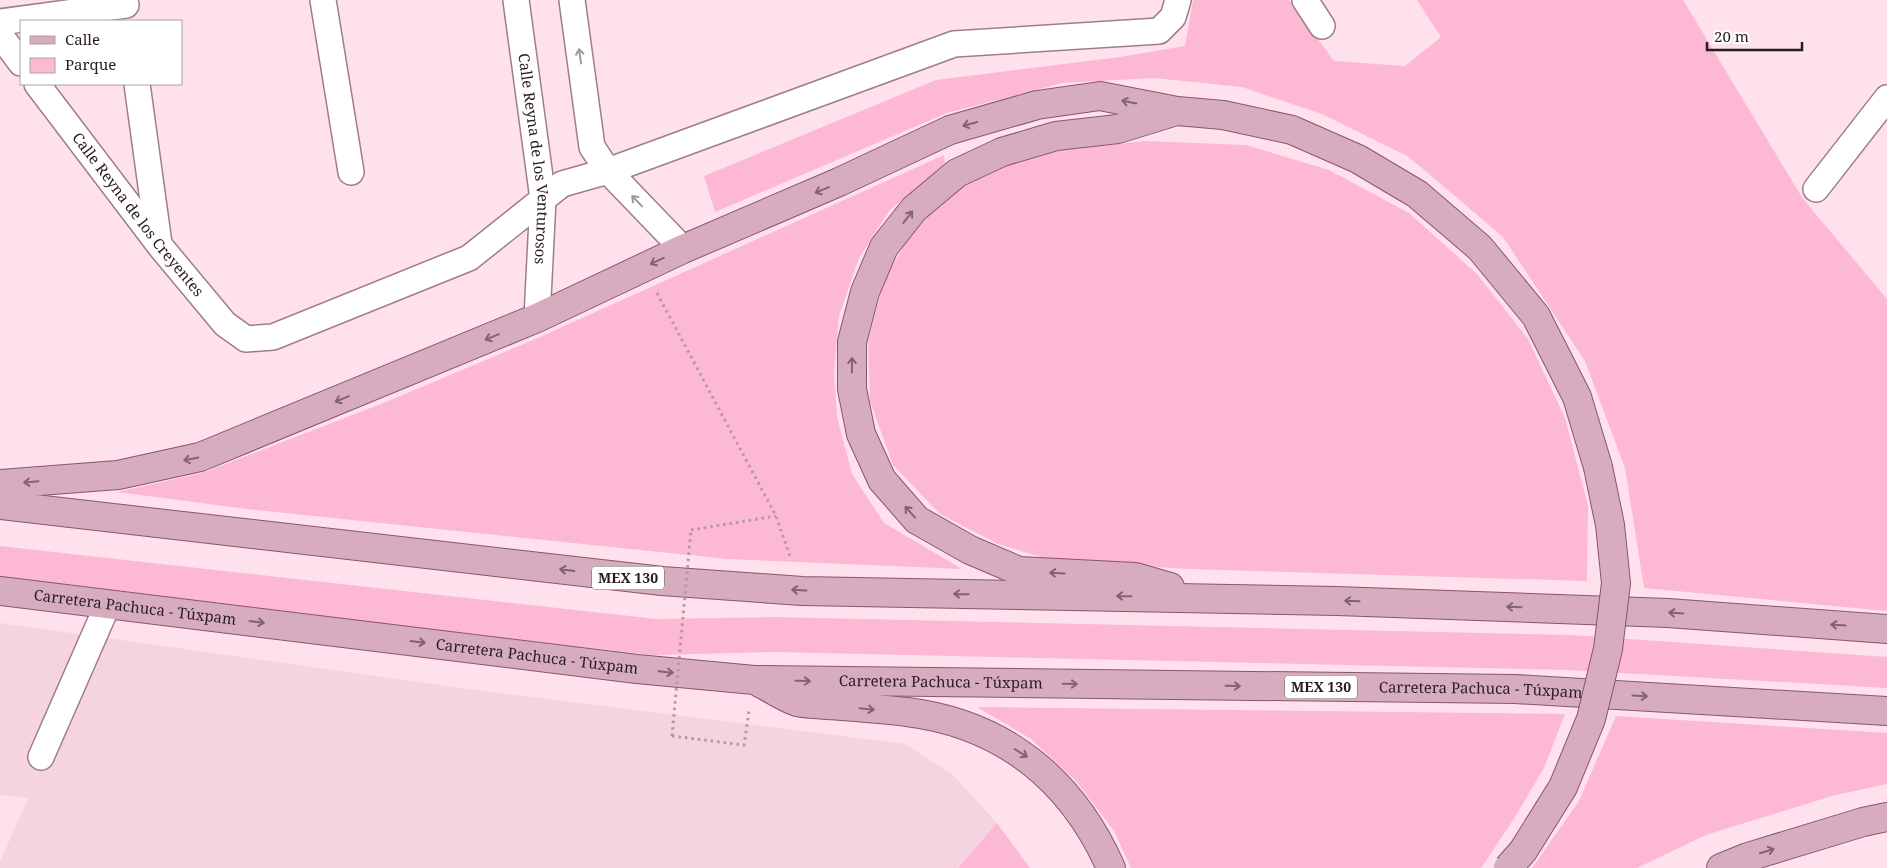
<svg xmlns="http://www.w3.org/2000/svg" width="1887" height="868" font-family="'Noto Serif',serif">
  <rect width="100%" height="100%" fill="#fee1ec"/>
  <path fill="#f6d3e0" d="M0,623L468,689L905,744L953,775L997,823L958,868H0V862L28,798L0,795Z"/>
  <g fill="#fdb8d4">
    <path d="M1193,0H1289L1334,61L1405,66L1441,37L1417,0H1683L1803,199L1887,299V611L1644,588L1625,468L1585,361L1503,237L1409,157L1322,114L1242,87L1154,78L1062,83L947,113L715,212L704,176L936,80L1120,57L1185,46Z"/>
    <path d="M1145,141L1246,145L1329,170L1409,213L1477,274L1528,339L1565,418L1588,506L1587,581L1191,569L1054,561L998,544L940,514L893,465L870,401L868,342L884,281L908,238L948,195L1000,167L1063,150Z"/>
    <path d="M944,155L945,163L889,211L859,258L839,316L834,372L837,417L852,474L884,523L962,569L727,559L247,509L117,492L202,473L386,402L540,337Z"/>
    <path d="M0,546L657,619L773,617L1571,635L1887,657V688L1568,670L775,652L653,655L0,582Z"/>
    <path d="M977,707L1565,714L1544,768L1515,817L1481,868H1131L1114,831L1076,781L1031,739Z"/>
    <path d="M1616,716L1887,733V784L1832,796L1706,835L1637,868H1532L1579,801Z"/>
    <path d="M997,823L1030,868H958Z"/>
  </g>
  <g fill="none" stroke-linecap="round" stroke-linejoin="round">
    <defs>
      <g id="minor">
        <path d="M323,0L351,172"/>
        <path id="s1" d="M516,0L543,199L537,318"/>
        <path d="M572,0L592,147L608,171L683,249"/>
        <path d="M1305,0L1322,26"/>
        <path d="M0,22L126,5"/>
        <path d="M0,35L21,63"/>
        <path id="s2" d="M37,84L160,246L225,324L246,339L273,337L469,258L562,184L608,171L954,44L1159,31L1173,17L1178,0"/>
        <path d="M137,84L159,244"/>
        <path d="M1816,189L1887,98"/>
        <path d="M41,757L108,604"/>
      </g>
      <g id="primary">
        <path d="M0,484L118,475L200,457L537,318L683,249L839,182L950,130L1037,105L1100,96L1177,111L1223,115L1292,130L1358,159L1417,194L1480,248L1536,316L1577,397L1598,467"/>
        <path d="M0,505L662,581L802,591L1337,601L1668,613L1887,629"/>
        <path d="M1170,587L1135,577L1019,571L970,550L917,520L882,480L861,434L852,389V342L865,292L884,247L914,209L957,173L1002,152L1056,136L1118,129L1173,112"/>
        <path id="s3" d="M0,591L637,669L754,680L1515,689L1887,711"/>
        <path d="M760,683C772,689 785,698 797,702C807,704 818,704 828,705C854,707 881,709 907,712C1004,724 1072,780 1111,868"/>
        <path d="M1721,868L1748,857L1863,822L1887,817"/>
      </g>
    </defs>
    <use href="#minor" stroke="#9e7e8a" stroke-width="28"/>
    <use href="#primary" stroke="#89556b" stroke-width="30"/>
    <g stroke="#b29aa3" stroke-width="3" stroke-dasharray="2.5 4" stroke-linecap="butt">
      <path d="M657,293L776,516L791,559"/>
      <path d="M691,530L776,516"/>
      <path d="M672,736L744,745L749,711"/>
    </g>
    <use href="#minor" stroke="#fff" stroke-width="25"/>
    <use href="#primary" stroke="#d7acbe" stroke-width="28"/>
    <defs>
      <path id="primary-bridge" d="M1508,868L1523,851L1563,787L1591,719L1608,649L1616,583L1610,525L1598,467"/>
    </defs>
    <use href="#primary-bridge" stroke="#89556b" stroke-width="30" stroke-linecap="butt"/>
    <path stroke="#b29aa3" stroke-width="3" stroke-dasharray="2.5 4" stroke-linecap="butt" d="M672,736L691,530"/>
    <use href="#primary-bridge" stroke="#d7acbe" stroke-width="28"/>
  </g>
  <defs><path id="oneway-shaft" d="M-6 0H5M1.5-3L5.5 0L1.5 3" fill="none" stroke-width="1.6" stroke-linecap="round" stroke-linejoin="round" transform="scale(1.25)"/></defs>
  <g stroke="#9f999b">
    <use href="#oneway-shaft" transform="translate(580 56) rotate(-98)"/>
    <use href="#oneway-shaft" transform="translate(637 201) rotate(-134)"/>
  </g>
  <g stroke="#806470">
    <use href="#oneway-shaft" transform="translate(1129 102) rotate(-169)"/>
    <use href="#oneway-shaft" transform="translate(970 124) rotate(164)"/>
    <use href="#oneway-shaft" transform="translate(822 190) rotate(157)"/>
    <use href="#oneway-shaft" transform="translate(908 217) rotate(-52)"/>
    <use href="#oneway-shaft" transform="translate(657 261) rotate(155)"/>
    <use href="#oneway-shaft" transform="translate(492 337) rotate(158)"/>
    <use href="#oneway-shaft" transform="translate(852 365) rotate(-89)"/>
    <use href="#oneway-shaft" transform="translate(342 399) rotate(158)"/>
    <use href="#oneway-shaft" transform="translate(191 459) rotate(168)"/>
    <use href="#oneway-shaft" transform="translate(31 482) rotate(175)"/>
    <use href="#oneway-shaft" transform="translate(910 512) rotate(-132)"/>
    <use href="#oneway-shaft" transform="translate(567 570) rotate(-173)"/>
    <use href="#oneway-shaft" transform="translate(1057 573) rotate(-177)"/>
    <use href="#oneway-shaft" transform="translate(799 590) rotate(-177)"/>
    <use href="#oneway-shaft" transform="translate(961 594) rotate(-179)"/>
    <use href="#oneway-shaft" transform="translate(1124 596) rotate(-179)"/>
    <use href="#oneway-shaft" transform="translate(1352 601) rotate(-178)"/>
    <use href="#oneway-shaft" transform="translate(1514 607) rotate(-178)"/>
    <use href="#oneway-shaft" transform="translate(1676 613) rotate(-176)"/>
    <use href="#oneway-shaft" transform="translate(257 622) rotate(7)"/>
    <use href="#oneway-shaft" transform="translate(1838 625) rotate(-176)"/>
    <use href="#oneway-shaft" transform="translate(418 642) rotate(7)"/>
    <use href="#oneway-shaft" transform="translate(666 672) rotate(6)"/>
    <use href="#oneway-shaft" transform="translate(803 681) rotate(1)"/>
    <use href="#oneway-shaft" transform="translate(1070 684) rotate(1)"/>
    <use href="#oneway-shaft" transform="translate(1233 686) rotate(1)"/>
    <use href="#oneway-shaft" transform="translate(1640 696) rotate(3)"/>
    <use href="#oneway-shaft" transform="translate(867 709) rotate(6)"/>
    <use href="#oneway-shaft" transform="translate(1021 753) rotate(32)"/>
    <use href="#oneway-shaft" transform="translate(1767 851) rotate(-17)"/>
  </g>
  <g text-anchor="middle" stroke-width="4.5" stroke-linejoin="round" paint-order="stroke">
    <g fill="#fff" stroke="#696064" stroke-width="1">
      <rect x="592" y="566.5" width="72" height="23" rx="4"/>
      <rect x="1285" y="675.5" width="72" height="23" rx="4"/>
    </g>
    <g font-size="14" font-weight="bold" fill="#291c21">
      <text x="628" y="583">MEX 130</text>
      <text x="1321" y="692">MEX 130</text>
    </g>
    <g font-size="15" fill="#291c21" stroke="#fff">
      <text dy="5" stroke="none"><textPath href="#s1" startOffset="160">Calle Reyna de los Venturosos</textPath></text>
      <text dy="5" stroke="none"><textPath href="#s2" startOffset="165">Calle Reyna de los Creyentes</textPath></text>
      <text dy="5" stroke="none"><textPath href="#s3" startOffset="136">Carretera Pachuca - Túxpam</textPath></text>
      <text dy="5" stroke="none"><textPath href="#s3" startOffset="541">Carretera Pachuca - Túxpam</textPath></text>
      <text dy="5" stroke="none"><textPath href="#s3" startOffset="946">Carretera Pachuca - Túxpam</textPath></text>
      <text dy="5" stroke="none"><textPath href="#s3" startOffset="1486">Carretera Pachuca - Túxpam</textPath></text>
    </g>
  </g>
  <rect x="20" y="20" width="162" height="65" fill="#ffffff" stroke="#a9a4a6"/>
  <rect x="30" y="36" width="25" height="8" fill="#d7acbe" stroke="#a9a4a6"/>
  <text x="65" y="45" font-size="15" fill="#291c21">Calle</text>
  <rect x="30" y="58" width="25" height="15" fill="#fdb8d4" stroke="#a9a4a6"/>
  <text x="65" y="70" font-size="15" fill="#291c21">Parque</text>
  <path d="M1707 42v8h95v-8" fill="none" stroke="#291c21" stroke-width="2.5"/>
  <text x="1714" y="42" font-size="15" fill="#291c21" stroke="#ffffff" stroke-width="4" paint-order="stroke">20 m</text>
</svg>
